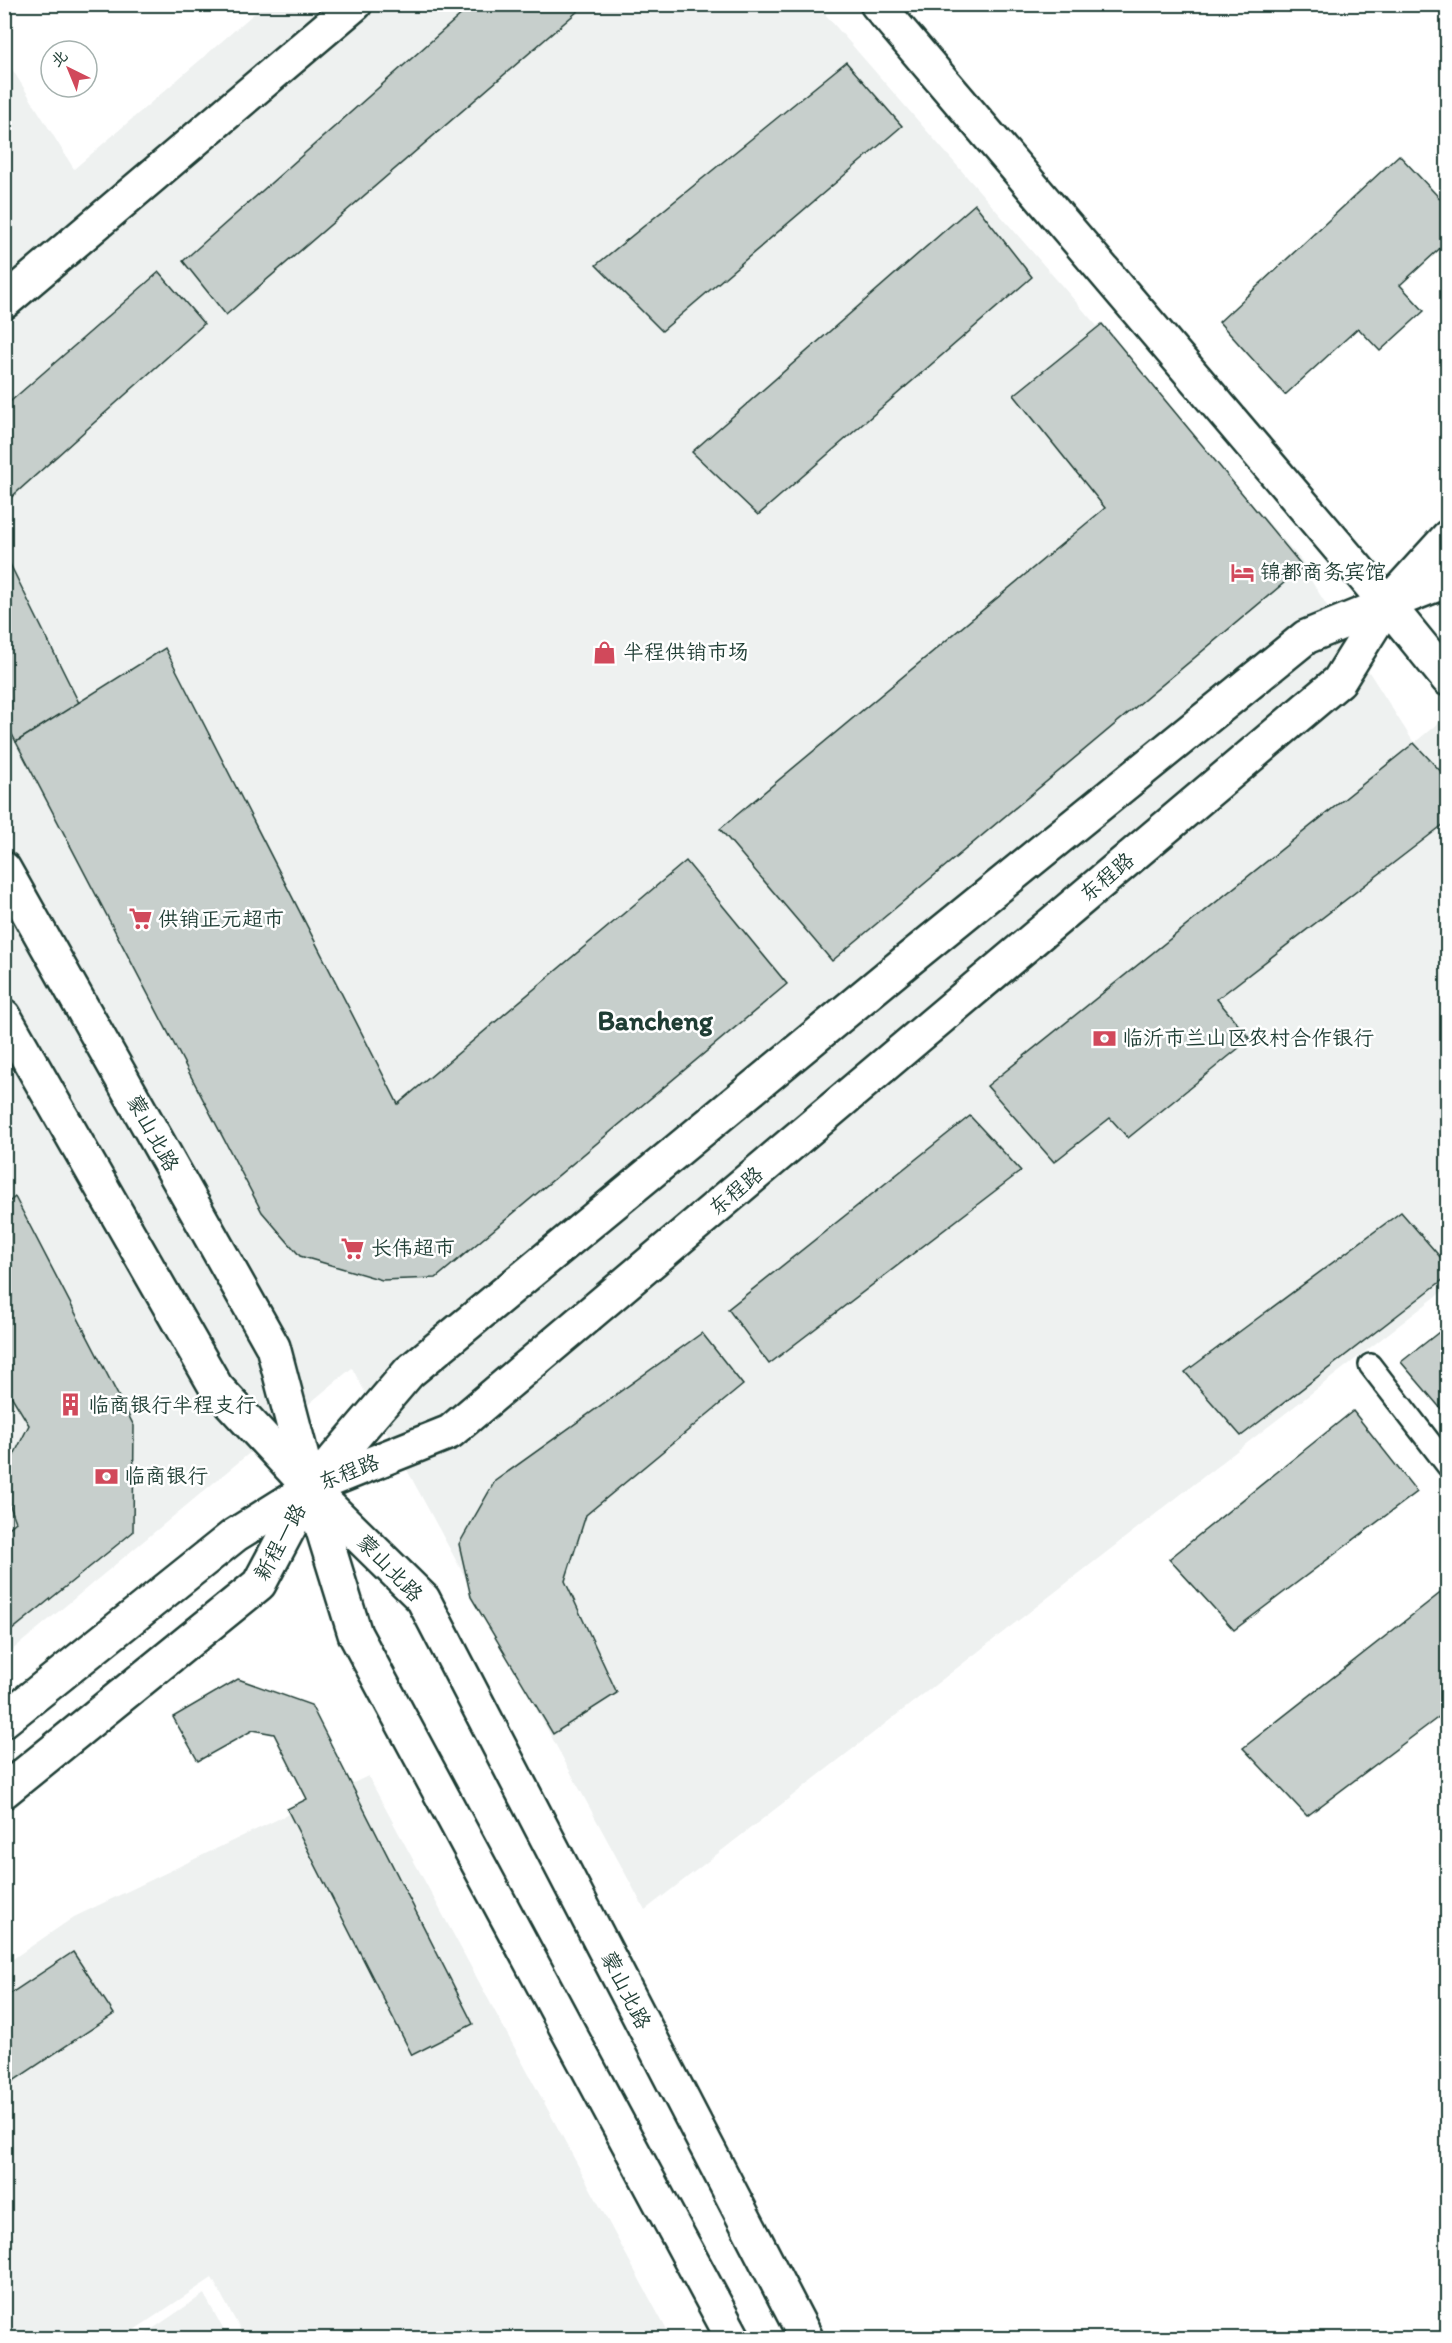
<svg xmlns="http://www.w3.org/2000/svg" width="1452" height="2343" font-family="Itim,'LXGW WenKai TC',sans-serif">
  <rect width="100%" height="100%" fill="#fff"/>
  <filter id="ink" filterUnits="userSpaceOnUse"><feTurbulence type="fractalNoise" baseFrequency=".0167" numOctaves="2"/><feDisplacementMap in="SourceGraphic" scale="12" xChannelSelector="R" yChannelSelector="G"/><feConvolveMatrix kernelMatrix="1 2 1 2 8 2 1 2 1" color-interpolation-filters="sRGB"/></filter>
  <g filter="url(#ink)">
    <g fill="#eef1f0">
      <path d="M264,5H817L1308,568L1305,571L1414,743L1447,716V1288L645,1910L352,1368L5,1656L4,56L74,169Z"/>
      <path d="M368,1776L671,2338H245L212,2278L122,2338H5L4,1965L74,1917Z"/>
      <path d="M204,2294L228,2338H139Z"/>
    </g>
    <g fill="#c7cfcc" stroke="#1f3d34" stroke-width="1.5">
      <path d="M473,4H586L226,315L183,261Z"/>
      <path d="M846,62L902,126L662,331L596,265Z"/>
      <path d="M1399,155L1448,207V241L1400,285L1424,311L1380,351L1358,328L1285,395L1219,322Z"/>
      <path d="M975,204L1032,277L758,515L692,452Z"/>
      <path d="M159,272L204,324L6,502L4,507V407Z"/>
      <path d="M1102,324L1303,567L832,961L720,829L1105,508L1014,395Z"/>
      <path d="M4,552L79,703L16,742L4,719Z"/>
      <path d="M165,648L398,1104L686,861L787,984L436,1278L382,1280L300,1256L262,1212L16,742Z"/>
      <path d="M1414,743L1448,779V821L1217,999L1250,1039L1128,1138L1110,1118L1054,1162L987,1086Z"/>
      <path d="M970,1116L1021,1171L769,1364L728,1309Z"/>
      <path d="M15,1197L134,1426L133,1532L12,1630L4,1623V1532L16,1522L4,1489V1475L29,1425L4,1384V1206Z"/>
      <path d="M1401,1212L1448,1266V1276L1241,1436L1185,1372Z"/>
      <path d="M1448,1325V1417L1401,1362Z"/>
      <path d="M702,1333L743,1385L586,1515L565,1581L617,1693L553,1734L471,1597L459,1544L495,1481Z"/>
      <path d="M1353,1411L1417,1492L1234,1630L1169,1559Z"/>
      <path d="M1448,1587V1710L1307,1816L1243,1748Z"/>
      <path d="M238,1679L311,1705L473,2024L412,2055L287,1809L307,1799L274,1734L253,1730L198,1761L173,1717Z"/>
      <path d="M73,1952L114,2014L4,2087V1998Z"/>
    </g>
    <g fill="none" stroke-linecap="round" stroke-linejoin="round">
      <defs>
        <path id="lane" d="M1370,1365L1448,1466"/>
        <g id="street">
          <path d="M877,4L1387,604"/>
          <path d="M4,302L355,4"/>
        </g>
        <g id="secondary">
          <path d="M1387,604L1448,679"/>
          <path d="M4,1720L235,1535L310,1488L450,1432L1339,681L1387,604L1448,580"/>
          <path d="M4,1791L259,1584L310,1488L409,1372L908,960L1306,637L1387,604L1448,537"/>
        </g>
        <g id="primary">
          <path d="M4,869L273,1347L310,1488L423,1599L806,2338"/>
          <path d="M4,1016L216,1387L310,1488L355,1634L733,2338"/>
        </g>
      </defs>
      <use href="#lane" stroke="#1f3d34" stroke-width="26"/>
      <use href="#street" stroke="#1f3d34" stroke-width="38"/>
      <use href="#secondary" stroke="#1f3d34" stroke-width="38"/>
      <use href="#primary" stroke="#1f3d34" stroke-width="38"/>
      <use href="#lane" stroke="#fff" stroke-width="21"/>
      <use href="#street" stroke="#fff" stroke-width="33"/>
      <use href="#secondary" stroke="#fff" stroke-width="33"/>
      <use href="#primary" stroke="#fff" stroke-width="33"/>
    </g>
  </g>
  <defs>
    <symbol id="hotel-bare" viewBox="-9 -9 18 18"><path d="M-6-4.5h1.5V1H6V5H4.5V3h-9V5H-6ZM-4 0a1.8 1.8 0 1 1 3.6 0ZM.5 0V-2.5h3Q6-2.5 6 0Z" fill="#d1495b" stroke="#fff" stroke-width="2.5" paint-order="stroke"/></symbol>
    <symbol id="shop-bare" viewBox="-9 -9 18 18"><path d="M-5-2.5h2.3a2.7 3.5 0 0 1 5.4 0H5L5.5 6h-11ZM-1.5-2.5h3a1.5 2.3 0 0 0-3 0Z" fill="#d1495b" stroke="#fff" stroke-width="2.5" paint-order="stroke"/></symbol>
    <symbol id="supermarket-bare" viewBox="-9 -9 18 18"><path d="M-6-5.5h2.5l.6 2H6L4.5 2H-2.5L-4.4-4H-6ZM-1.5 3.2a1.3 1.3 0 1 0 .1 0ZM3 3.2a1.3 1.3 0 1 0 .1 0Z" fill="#d1495b" stroke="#fff" stroke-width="2.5" paint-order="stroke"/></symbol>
    <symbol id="bank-bare" viewBox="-9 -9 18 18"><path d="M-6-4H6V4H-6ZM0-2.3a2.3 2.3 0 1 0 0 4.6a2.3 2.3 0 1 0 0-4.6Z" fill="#d1495b" stroke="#fff" stroke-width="2.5" paint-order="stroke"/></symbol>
    <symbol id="building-bare" viewBox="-9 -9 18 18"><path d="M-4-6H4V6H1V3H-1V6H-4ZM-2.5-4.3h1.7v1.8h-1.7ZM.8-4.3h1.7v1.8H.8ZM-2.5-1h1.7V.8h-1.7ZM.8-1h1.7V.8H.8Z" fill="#d1495b" stroke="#fff" stroke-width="2.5" paint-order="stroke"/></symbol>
  </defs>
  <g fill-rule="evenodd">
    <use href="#hotel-bare" x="1226" y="556" width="33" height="33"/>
    <use href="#shop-bare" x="588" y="636" width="33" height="33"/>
    <use href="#supermarket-bare" x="124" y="902" width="33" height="33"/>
    <use href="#bank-bare" x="1088" y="1022" width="33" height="33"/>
    <use href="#supermarket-bare" x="336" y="1232" width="33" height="33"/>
    <use href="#building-bare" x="54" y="1388" width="33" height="33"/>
    <use href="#bank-bare" x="90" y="1460" width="33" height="33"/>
  </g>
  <g text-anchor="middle" stroke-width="5" stroke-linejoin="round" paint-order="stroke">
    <g font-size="21" fill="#1f3d34" stroke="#fff" text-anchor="start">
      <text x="1260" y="579">锦都商务宾馆</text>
      <text x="623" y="659">半程供销市场</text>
      <text x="158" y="926">供销正元超市</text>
      <text x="1122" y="1045">临沂市兰山区农村合作银行</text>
      <text x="371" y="1255">长伟超市</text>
      <text x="88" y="1412">临商银行半程支行</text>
      <text x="124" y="1483">临商银行</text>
    </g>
    <g font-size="21" fill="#1f3d34" stroke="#fff">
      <text transform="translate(1107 877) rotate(-40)" y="7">东程路</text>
      <text transform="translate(153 1133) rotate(61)" y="7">蒙山北路</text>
      <text transform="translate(736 1191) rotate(-40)" y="7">东程路</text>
      <text transform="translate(349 1472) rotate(-21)" y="7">东程路</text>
      <text transform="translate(280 1542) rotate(-61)" y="7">新程一路</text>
      <text transform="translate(390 1568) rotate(46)" y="7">蒙山北路</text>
      <text transform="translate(626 1990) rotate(63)" y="7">蒙山北路</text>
    </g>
    <g font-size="27" font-weight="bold" fill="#1f3d34" stroke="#fff">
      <text x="655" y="1030">Bancheng</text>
    </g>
  </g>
  <rect width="1452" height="2343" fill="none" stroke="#fff" stroke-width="24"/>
  <rect x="12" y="12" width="1428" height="2319" fill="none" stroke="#1f3d34" stroke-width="2" filter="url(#ink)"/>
  <g transform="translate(69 69) rotate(317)"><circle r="28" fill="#ffffff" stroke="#a5b1ae" stroke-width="1.5"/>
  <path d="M0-4.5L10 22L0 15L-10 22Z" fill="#d1495b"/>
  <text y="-9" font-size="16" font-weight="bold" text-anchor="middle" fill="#1f3d34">北</text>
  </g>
</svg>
